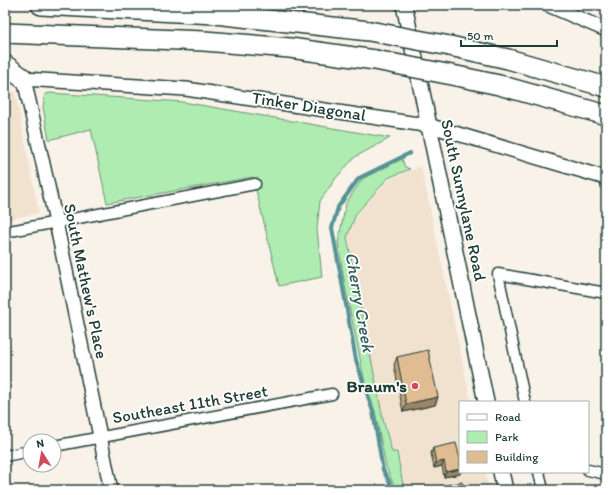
<svg xmlns="http://www.w3.org/2000/svg" width="611" height="495" font-family="Itim,sans-serif">
  <rect width="100%" height="100%" fill="#f9f2e9"/>
  <filter id="ink" filterUnits="userSpaceOnUse"><feTurbulence type="fractalNoise" baseFrequency=".025" numOctaves="2"/><feDisplacementMap in="SourceGraphic" scale="8" xChannelSelector="R" yChannelSelector="G"/><feConvolveMatrix kernelMatrix="1 2 1 2 8 2 1 2 1" color-interpolation-filters="sRGB"/></filter>
  <g filter="url(#ink)">
    <g fill="#f1e2cf">
      <path d="M5,91H15L39,213L5,220Z"/>
      <path d="M421,166L471,402H460V472H485L489,490H405L398,451L392,452L387,426L383,418L348,236L357,215L388,180Z"/>
    </g>
    <g fill="#afecb1" stroke="#679472">
      <path d="M50,93L183,102L390,138L355,157L336,178L320,201L317,229L322,277L279,286L253,177L107,203L91,129L49,140L43,107L45,94Z"/>
      <path d="M402,159L405,167L410,169L388,178L356,214L347,237L383,419L392,452H397L404,490H396L386,467L375,411L365,383L345,286L338,243L346,203L362,179Z"/>
    </g>
    <g fill="none" stroke-linecap="round" stroke-linejoin="round">
      <path stroke="#569395" stroke-width="4" d="M391,490L390,483L383,470L373,412L356,360L332,228L338,207L359,178L410,153"/>
      <defs>
        <g id="minor">
          <path d="M5,232L255,184"/>
          <path d="M525,402L498,274L606,293"/>
          <path d="M54,446L332,394"/>
          <path d="M5,456L30,451"/>
          <path d="M588,470L606,474"/>
          <path d="M539,472L543,490"/>
        </g>
        <g id="tertiary">
          <path d="M548,5L606,30"/>
          <path d="M111,490L56,222L24,79L186,89L431,126L606,178"/>
        </g>
        <g id="secondary">
          <path d="M404,5L486,402"/>
          <path d="M501,472L505,490"/>
        </g>
        <g id="motorway">
          <path d="M41,5L215,14L369,31"/>
          <path d="M5,33L204,41L290,48L375,60"/>
          <path d="M450,46L508,59L606,87"/>
          <path d="M5,65L24,79"/>
          <path d="M457,76L499,85L606,115"/>
        </g>
      </defs>
      <use href="#minor" stroke="#1f3d34" stroke-width="13"/>
      <use href="#tertiary" stroke="#1f3d34" stroke-width="16"/>
      <use href="#secondary" stroke="#1f3d34" stroke-width="18"/>
      <use href="#motorway" stroke="#1f3d34" stroke-width="22"/>
      <use href="#minor" stroke="#fff" stroke-width="10"/>
      <use href="#tertiary" stroke="#fff" stroke-width="13"/>
      <use href="#secondary" stroke="#fff" stroke-width="15"/>
      <use href="#motorway" stroke="#fff" stroke-width="19"/>
      <defs>
        <g id="motorway-bridge">
          <path d="M369,31L450,46"/>
          <path d="M375,60L457,76"/>
        </g>
      </defs>
      <use href="#motorway-bridge" stroke="#1f3d34" stroke-width="22" stroke-linecap="butt"/>
      <use href="#motorway-bridge" stroke="#fff" stroke-width="19"/>
    </g>
    <g fill="#c0a27d" stroke="#1f3d34">
      <path d="M397,357L438,397L435,405L403,412L394,365Z"/>
      <path d="M433,448L460,474L444,477L442,466L434,468L431,453Z"/>
    </g>
    <g fill="#9c8466" stroke="#1f3d34">
      <path d="M438,397L435,405L403,412L406,404Z"/>
      <path d="M444,461L442,466L434,468L436,463Z"/>
      <path d="M460,469V472H461L460,474L444,477L446,472Z"/>
    </g>
    <g fill="#dfbc91" stroke="#1f3d34">
      <path d="M428,350L438,397L406,404L397,357Z"/>
      <path d="M456,443L460,459V469L446,472L444,461L436,463L433,448Z"/>
      <path d="M462,482L464,490H438L437,487Z"/>
    </g>
  </g>
  <circle fill="#d1495b" stroke="#fff" stroke-width="1.5" cx="415" cy="386" r="4"/>
  <g text-anchor="middle" stroke-width="3.5" stroke-linejoin="round" paint-order="stroke">
    <g font-size="17" fill="#1f3d34" stroke="#fff">
      <text transform="translate(309 106) rotate(9)" y="6">Tinker Diagonal</text>
      <text transform="translate(464 200) rotate(78)" y="6">South Sunnylane Road</text>
      <text transform="translate(86 281) rotate(78)" y="6">South Mathew's Place</text>
      <text transform="translate(190 404) rotate(-10)" y="6">Southeast 11th Street</text>
    </g>
    <g font-size="17" font-weight="bold" fill="#1f3d34" stroke="#fff" text-anchor="end">
      <text x="407" y="392">Braum's</text>
    </g>
    <g font-size="18" font-style="italic" fill="#36615c" stroke="#fff">
      <text transform="translate(360 302) rotate(80)" y="6">Cherry Creek</text>
    </g>
  </g>
  <rect width="611" height="495" fill="none" stroke="#fff" stroke-width="20"/>
  <rect x="10" y="10" width="591" height="475" fill="none" stroke="#1f3d34" stroke-width="1.5" filter="url(#ink)"/>
  <rect x="459" y="401" width="130" height="72" fill="#ffffff" stroke="#a5b1ae"/>
  <rect x="467" y="414" width="20" height="6" fill="#ffffff" stroke="#a5b1ae"/>
  <text x="495" y="421" font-size="12" fill="#1f3d34">Road</text>
  <rect x="467" y="431" width="20" height="12" fill="#afecb1" stroke="#a5b1ae"/>
  <text x="495" y="441" font-size="12" fill="#1f3d34">Park</text>
  <rect x="467" y="451" width="20" height="12" fill="#dfbc91" stroke="#a5b1ae"/>
  <text x="495" y="461" font-size="12" fill="#1f3d34">Building</text>
  <g transform="translate(42 453) rotate(349)"><circle r="19" fill="#ffffff" stroke="#a5b1ae"/>
  <path d="M0-3L7 15L0 10L-7 15Z" fill="#d1495b"/>
  <text y="-6" font-size="11" font-weight="bold" text-anchor="middle" fill="#1f3d34">N</text>
  </g>
  <path d="M461 40v6h96v-6" fill="none" stroke="#1f3d34" stroke-width="2"/>
  <text x="467" y="40" font-size="12" fill="#1f3d34" stroke="#ffffff" stroke-width="3" paint-order="stroke">50 m</text>
</svg>
